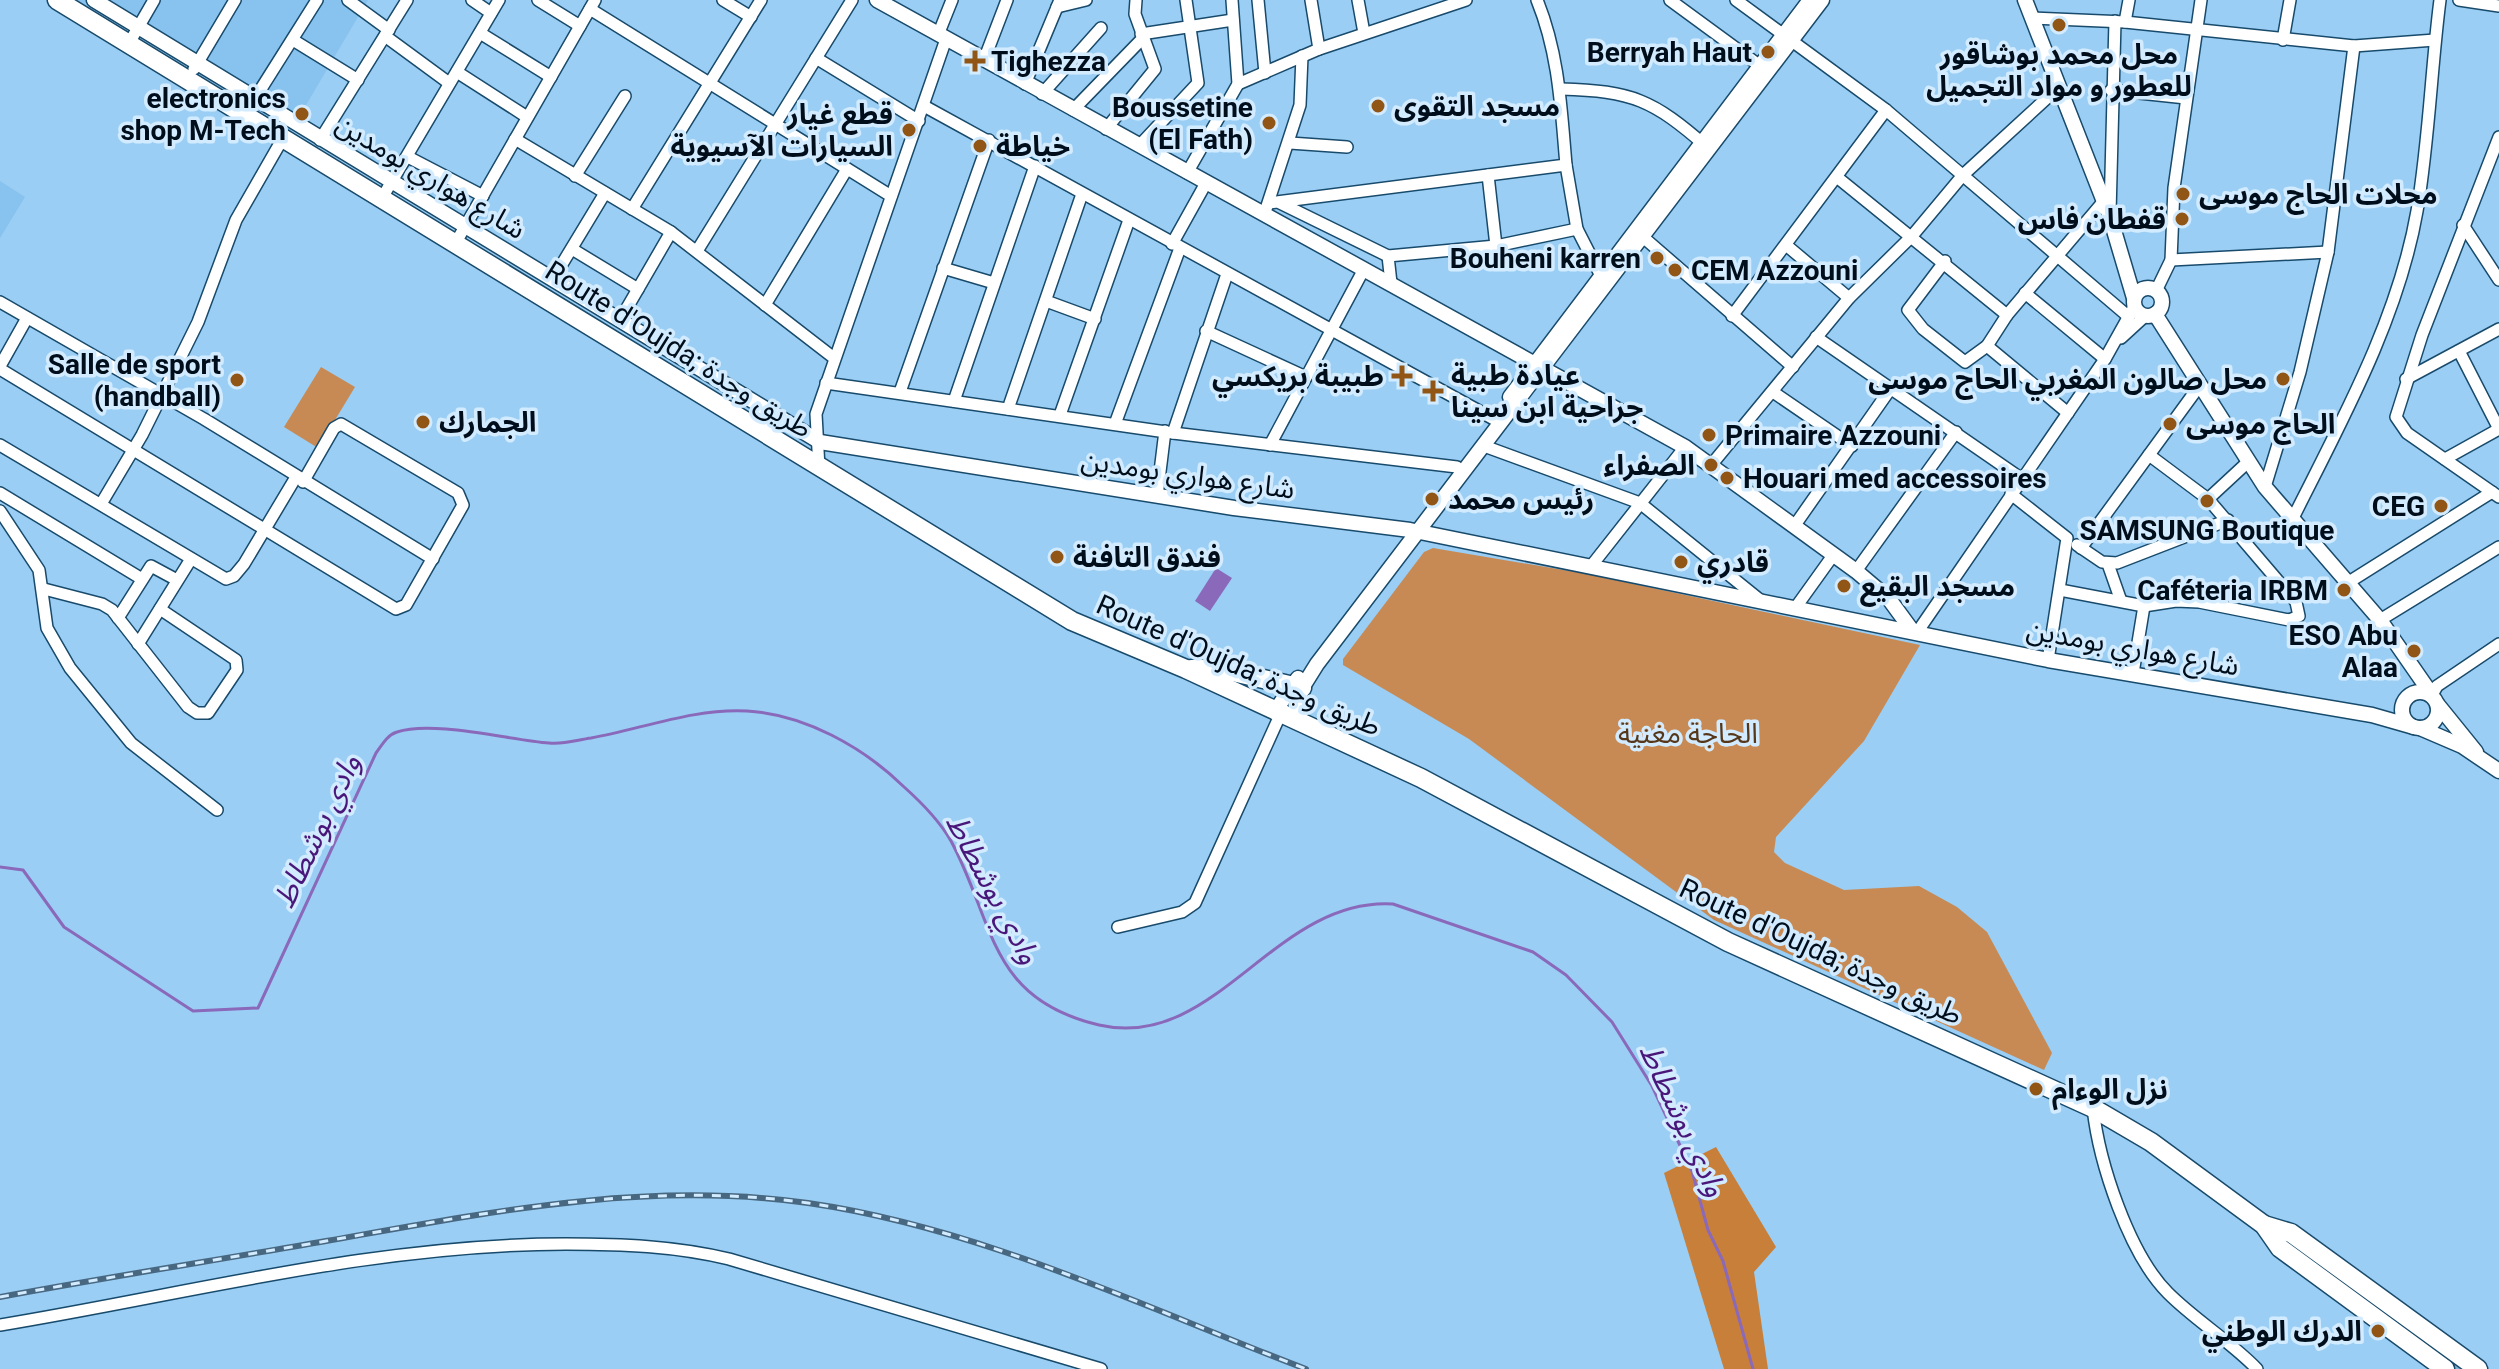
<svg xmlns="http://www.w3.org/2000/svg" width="2499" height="1369" font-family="Roboto,'Noto Sans Arabic',sans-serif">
  <rect width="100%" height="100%" fill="#9acef4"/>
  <g fill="#88c2ee">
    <path d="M68,0H368L286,139Z"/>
    <path d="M0,181L25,197L0,238Z"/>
  </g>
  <g fill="#c88a54">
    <path d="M321,367L355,387L318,448L284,427Z"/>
    <path d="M1433,548L1587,574L1920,645L1864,741L1776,837L1774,852L1785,863L1844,890L1919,886L1957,907L1987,932L2052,1053L2044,1070L1714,920L1469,739L1343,665V659L1424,552Z"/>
  </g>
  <path fill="#c87f39" d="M1716,1147L1776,1247L1754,1272L1768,1369H1724L1664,1173Z"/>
  <path fill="#8a69ba" d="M1216,568L1232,578L1210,611L1195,601Z"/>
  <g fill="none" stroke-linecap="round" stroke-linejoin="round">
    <path stroke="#8a69ba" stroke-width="3" d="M0,867L23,870L64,927L193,1011L258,1008L376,753C382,745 387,735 397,732C432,720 510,740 549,743C562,745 577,740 591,738C641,729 695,708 747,711C804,714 863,747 903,786C921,802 939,820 951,841C995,923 988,999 1099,1025C1216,1052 1274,897 1393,904L1533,952L1566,975L1612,1022L1652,1086L1692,1171L1708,1230L1723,1261L1753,1369"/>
    <path stroke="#83b1d3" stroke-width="16" stroke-dasharray="16 8" stroke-linecap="butt" d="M2414,1335L2459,1369"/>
    <defs>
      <g id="minor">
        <path d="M348,0L389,30"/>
        <path d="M472,0L491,13"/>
        <path d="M538,0L580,26"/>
        <path d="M723,0L751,17"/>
        <path d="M1258,0L1265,73"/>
        <path d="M1311,0L1319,49"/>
        <path d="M1358,0L1364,33"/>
        <path d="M1670,0L1760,66"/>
        <path d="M1736,0L1886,110L2129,317"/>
        <path d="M2459,0L2499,6"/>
        <path d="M1057,7L1086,0"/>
        <path d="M590,9L891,196"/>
        <path d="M2032,18L2125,22L2354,46L2435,40"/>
        <path d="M2125,22L2129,0"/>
        <path d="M480,33L551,77"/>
        <path d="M1141,34L1233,20"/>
        <path d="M938,35L952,0"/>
        <path d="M385,36L449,83"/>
        <path d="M293,40L358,80"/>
        <path d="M2283,40L2290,0"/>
        <path d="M128,45L154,0"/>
        <path d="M816,58L919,121"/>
        <path d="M984,60L1007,0"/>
        <path d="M194,69L235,0"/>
        <path d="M457,72L527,117"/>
        <path d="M1025,84L1060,0"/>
        <path d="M1238,84L1319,49L1466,0"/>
        <path d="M1561,89C1633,91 1653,100 1707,147"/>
        <path d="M2111,90L2186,98"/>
        <path d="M1042,94L1101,28"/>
        <path d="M254,100L317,0"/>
        <path d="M924,106L1501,423"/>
        <path d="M1073,110L1142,39"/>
        <path d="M1106,129L1155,69L1135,14L1136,0"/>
        <path d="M2499,137L2422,335L2396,417L2407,433L2499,497"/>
        <path d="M515,139L671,232L834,358"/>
        <path d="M320,140L407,0"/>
        <path d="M1290,143L1347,147"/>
        <path d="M1139,146L1198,83L1186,0"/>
        <path d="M408,157L483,196"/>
        <path d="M1566,165L1577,229L1600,274L1607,278"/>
        <path d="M1187,173L1238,84L1232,0"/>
        <path d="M1488,175L1496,246"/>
        <path d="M575,176L625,96"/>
        <path d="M1838,178L2007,315"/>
        <path d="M382,198L499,0"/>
        <path d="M1269,203L1566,165C1561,108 1559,54 1537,0"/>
        <path d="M1280,203L1388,256"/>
        <path d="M632,209L761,0"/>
        <path d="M1266,209L1300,105L1302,56"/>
        <path d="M2110,213L2115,21"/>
        <path d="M2463,225L2499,280"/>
        <path d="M1643,237L1793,367"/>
        <path d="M455,244L595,0"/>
        <path d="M1172,244L1206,183"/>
        <path d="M1786,245L1849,298"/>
        <path d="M572,249L638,289"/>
        <path d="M697,251L852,0"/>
        <path d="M2171,260L2328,252"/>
        <path d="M1945,261L1908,310L1923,329L1965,362L1987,346L2007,315L2103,202"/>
        <path d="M943,268L994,283"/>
        <path d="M553,279L605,193"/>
        <path d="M1391,283L1388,256L1496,246L1577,229"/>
        <path d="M2156,291L2171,260L2174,188L2201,0"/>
        <path d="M2025,293L2105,359"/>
        <path d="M1046,301L1095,319"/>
        <path d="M0,302L204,419L433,559"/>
        <path d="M765,305L847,169"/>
        <path d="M1732,316L1886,110"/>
        <path d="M620,320L671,232"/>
        <path d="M1206,331L1306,377"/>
        <path d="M1816,337L2022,479"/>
        <path d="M2121,338L2145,316"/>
        <path d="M1987,346L2068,413"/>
        <path d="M2459,351L2499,429"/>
        <path d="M0,366L27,318"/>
        <path d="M0,369L396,609L406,605L463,505L458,493L341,424L334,428L303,482"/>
        <path d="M2406,379L2499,329"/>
        <path d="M826,383L1173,433L1457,467"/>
        <path d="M900,392L989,140"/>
        <path d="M1773,392L1852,446"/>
        <path d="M954,401L1035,166"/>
        <path d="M1008,409L1082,194"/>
        <path d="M1060,415L1129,220"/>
        <path d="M1115,424L1180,248"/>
        <path d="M1173,433L1227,274"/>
        <path d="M0,445L226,579L234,576L244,564L296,477"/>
        <path d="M1270,445L1364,269"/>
        <path d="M1484,446L1640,503L1760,600"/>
        <path d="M2445,459L2499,429"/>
        <path d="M1712,464L1849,298L1912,236L1963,175L2059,87"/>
        <path d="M819,468L816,414L946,39"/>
        <path d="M2265,487L2300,372L2328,252L2354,46"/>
        <path d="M0,493L142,579"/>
        <path d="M2011,494L2067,538L2048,660"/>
        <path d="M1157,496L1165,431"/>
        <path d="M2208,499L2249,461"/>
        <path d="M101,504L142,435L198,322L236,220L283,138"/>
        <path d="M0,511L39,570L47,628L70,668L131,743L217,810"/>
        <path d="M2292,520C2341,422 2398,320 2417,211C2429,141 2431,70 2440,0"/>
        <path d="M1795,525L1891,388"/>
        <path d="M2077,545L2102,562L2117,563L2228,520"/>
        <path d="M2081,548L2200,385"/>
        <path d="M2108,564L2121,601"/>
        <path d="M1592,565L1685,447"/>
        <path d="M1856,571L1956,432"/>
        <path d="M2349,582L2492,492"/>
        <path d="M44,589L102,604L112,610L188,707L197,713H208L237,670L236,660L160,609"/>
        <path d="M2060,590L2144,606L2176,601L2199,602L2289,620L2299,616L2296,602L2208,499L2149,455"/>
        <path d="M1796,607L1834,554"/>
        <path d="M118,618L151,566L177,580"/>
        <path d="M2380,620L2499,547"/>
        <path d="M1918,631L2105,359L2134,307"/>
        <path d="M138,644L191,559"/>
        <path d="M2133,673L2144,606"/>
        <path d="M2432,695L2437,686L2499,644"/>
        <path d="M1118,927L1182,912L1195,903L1281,713"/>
        <path d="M2093,1108C2099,1163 2129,1254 2168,1293C2196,1321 2230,1341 2257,1369"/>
        <path d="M0,1325C188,1294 374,1244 566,1244C621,1244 675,1246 729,1259L1101,1369"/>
      </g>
      <g id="tertiary">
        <path d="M94,0L820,442L1234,508L1410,530L2048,660L2372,715L2414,727"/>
        <path d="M877,0L1685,447L1856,571L1889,599L1911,629"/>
        <path d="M2025,0L2110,217L2134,298"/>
        <circle cx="2148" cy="302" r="14"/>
        <path d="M2155,314L2265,487L2380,620L2432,695"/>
        <path d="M1510,397L1810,0"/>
        <circle cx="2420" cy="710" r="18"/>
        <path d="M2438,705L2476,752"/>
        <path d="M1275,711L1298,678"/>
        <path d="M1293,718L1302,688L1317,664L1822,0"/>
        <path d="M2420,728L2462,746L2499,771"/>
      </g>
      <g id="primary">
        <path d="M57,0L1072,621L1186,669L1421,778L1728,942L2093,1108L2151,1142L2264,1225L2280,1248L2445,1369"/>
        <path d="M1191,669H1220L1302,688"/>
        <path d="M2264,1225L2291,1233L2478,1369"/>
      </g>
    </defs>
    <use href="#minor" stroke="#184a6b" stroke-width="14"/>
    <use href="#tertiary" stroke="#184a6b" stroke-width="17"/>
    <use href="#primary" stroke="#184a6b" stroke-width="21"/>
    <use href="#minor" stroke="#fff" stroke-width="11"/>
    <use href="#tertiary" stroke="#fff" stroke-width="14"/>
    <use href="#primary" stroke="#fff" stroke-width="18"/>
    <defs>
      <path id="rail" d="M0,1297C108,1277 217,1260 326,1241C485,1213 645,1180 808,1203C982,1228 1143,1307 1306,1369"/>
    </defs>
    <use href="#rail" stroke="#486881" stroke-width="6"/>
    <use href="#rail" stroke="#d2ebff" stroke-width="3" stroke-dasharray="9" stroke-linecap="butt"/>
  </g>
  <g fill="#915515" stroke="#d2ebff" stroke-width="3">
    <circle cx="2059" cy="25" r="8"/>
    <circle cx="1768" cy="52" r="8"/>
    <path d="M971 49h8v8h8v8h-8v8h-8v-8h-8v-8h8z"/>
    <circle cx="1378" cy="106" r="8"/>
    <circle cx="302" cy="114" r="8"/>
    <circle cx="1269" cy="123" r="8"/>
    <circle cx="909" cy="130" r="8"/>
    <circle cx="980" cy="146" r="8"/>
    <circle cx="2183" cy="194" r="8"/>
    <circle cx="2182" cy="219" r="8"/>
    <circle cx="1657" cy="258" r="8"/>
    <circle cx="1675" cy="270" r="8"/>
    <path d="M1398 364h8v8h8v8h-8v8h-8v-8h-8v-8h8z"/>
    <circle cx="2283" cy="379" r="8"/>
    <circle cx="237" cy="380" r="8"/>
    <path d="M1429 379h8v8h8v8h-8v8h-8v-8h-8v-8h8z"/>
    <circle cx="423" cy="422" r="8"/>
    <circle cx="2170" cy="424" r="8"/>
    <circle cx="1709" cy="435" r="8"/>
    <circle cx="1711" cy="465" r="8"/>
    <circle cx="1727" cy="478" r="8"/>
    <circle cx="1432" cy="499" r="8"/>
    <circle cx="2207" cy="501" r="8"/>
    <circle cx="2441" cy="506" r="8"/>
    <circle cx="1057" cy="557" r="8"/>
    <circle cx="1681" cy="562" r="8"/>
    <circle cx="1844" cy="586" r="8"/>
    <circle cx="2344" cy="590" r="8"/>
    <circle cx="2414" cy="651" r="8"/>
    <circle cx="2036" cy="1089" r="8"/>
    <circle cx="2378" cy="1331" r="8"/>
  </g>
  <g text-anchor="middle" stroke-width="7" stroke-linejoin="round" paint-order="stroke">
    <g font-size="28" font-weight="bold" fill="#000e1b" stroke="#d2ebff" text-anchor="start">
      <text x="1752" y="62" text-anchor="end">Berryah Haut</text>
      <text x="2059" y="64" text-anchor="middle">محل محمد بوشاقور<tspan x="2059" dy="32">للعطور و مواد التجميل</tspan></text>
      <text x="991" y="71">Tighezza</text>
      <text x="286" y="108" text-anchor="end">electronics<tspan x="286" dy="32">shop M-Tech</tspan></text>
      <text x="1394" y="116">مسجد التقوى</text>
      <text x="1253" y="117" text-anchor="end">Boussetine<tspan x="1253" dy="32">(El Fath)</tspan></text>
      <text x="893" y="124" text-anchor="end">قطع غيار<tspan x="893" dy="32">السيارات الآسيوية</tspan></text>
      <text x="996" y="156">خياطة</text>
      <text x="2199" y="204">محلات الحاج موسى</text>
      <text x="2166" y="229" text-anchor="end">قفطان فاس</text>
      <text x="1641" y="268" text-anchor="end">Bouheni karren</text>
      <text x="1691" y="280">CEM Azzouni</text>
      <text x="221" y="374" text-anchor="end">Salle de sport<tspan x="221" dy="32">(handball)</tspan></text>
      <text x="1451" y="385">عيادة طبية<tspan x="1451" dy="32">جراحية ابن سينا</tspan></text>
      <text x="1384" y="386" text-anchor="end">طبيبة بريكسي</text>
      <text x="2267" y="389" text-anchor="end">محل صالون المغربي الحاج موسى</text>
      <text x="439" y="432">الجمارك</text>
      <text x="2186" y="434">الحاج موسى</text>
      <text x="1725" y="445">Primaire Azzouni</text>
      <text x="1695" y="475" text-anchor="end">الصفراء</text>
      <text x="1743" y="488">Houari med accessoires</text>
      <text x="1448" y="509">رئيس محمد</text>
      <text x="2425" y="516" text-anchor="end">CEG</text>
      <text x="2207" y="540" text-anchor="middle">SAMSUNG Boutique</text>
      <text x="1073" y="567">فندق التافنة</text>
      <text x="1697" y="572">قادري</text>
      <text x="1860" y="596">مسجد البقيع</text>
      <text x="2328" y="600" text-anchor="end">Caféteria IRBM</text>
      <text x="2398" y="645" text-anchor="end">ESO Abu<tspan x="2398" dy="32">Alaa</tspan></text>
      <text x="2052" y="1099">نزل الوءام</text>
      <text x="2362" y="1341" text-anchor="end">الدرك الوطني</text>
    </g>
    <g font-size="28" fill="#000e1b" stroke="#d2ebff">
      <text transform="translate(431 176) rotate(31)" y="10">شارع هواري بومدين</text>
      <text transform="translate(679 349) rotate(32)" y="10">Route d'Oujda; طريق وجدة</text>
      <text transform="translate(1188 474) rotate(8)" y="10">شارع هواري بومدين</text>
      <text transform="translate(2133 647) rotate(10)" y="10">شارع هواري بومدين</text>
      <text transform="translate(1239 665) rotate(24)" y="10">Route d'Oujda; طريق وجدة</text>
      <text transform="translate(1821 951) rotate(25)" y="10">Route d'Oujda; طريق وجدة</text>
    </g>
    <g font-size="28" fill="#56371a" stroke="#d2ebff">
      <text x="1688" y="743">الحاجة مغنية</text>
    </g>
    <g font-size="30" font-style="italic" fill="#491779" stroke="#d2ebff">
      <text transform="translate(317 831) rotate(-65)" y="10">وادي بوشطاط</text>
      <text transform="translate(993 889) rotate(62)" y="10">وادي بوشطاط</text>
      <text transform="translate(1683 1120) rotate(65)" y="10">وادي بوشطاط</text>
    </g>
  </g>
</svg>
